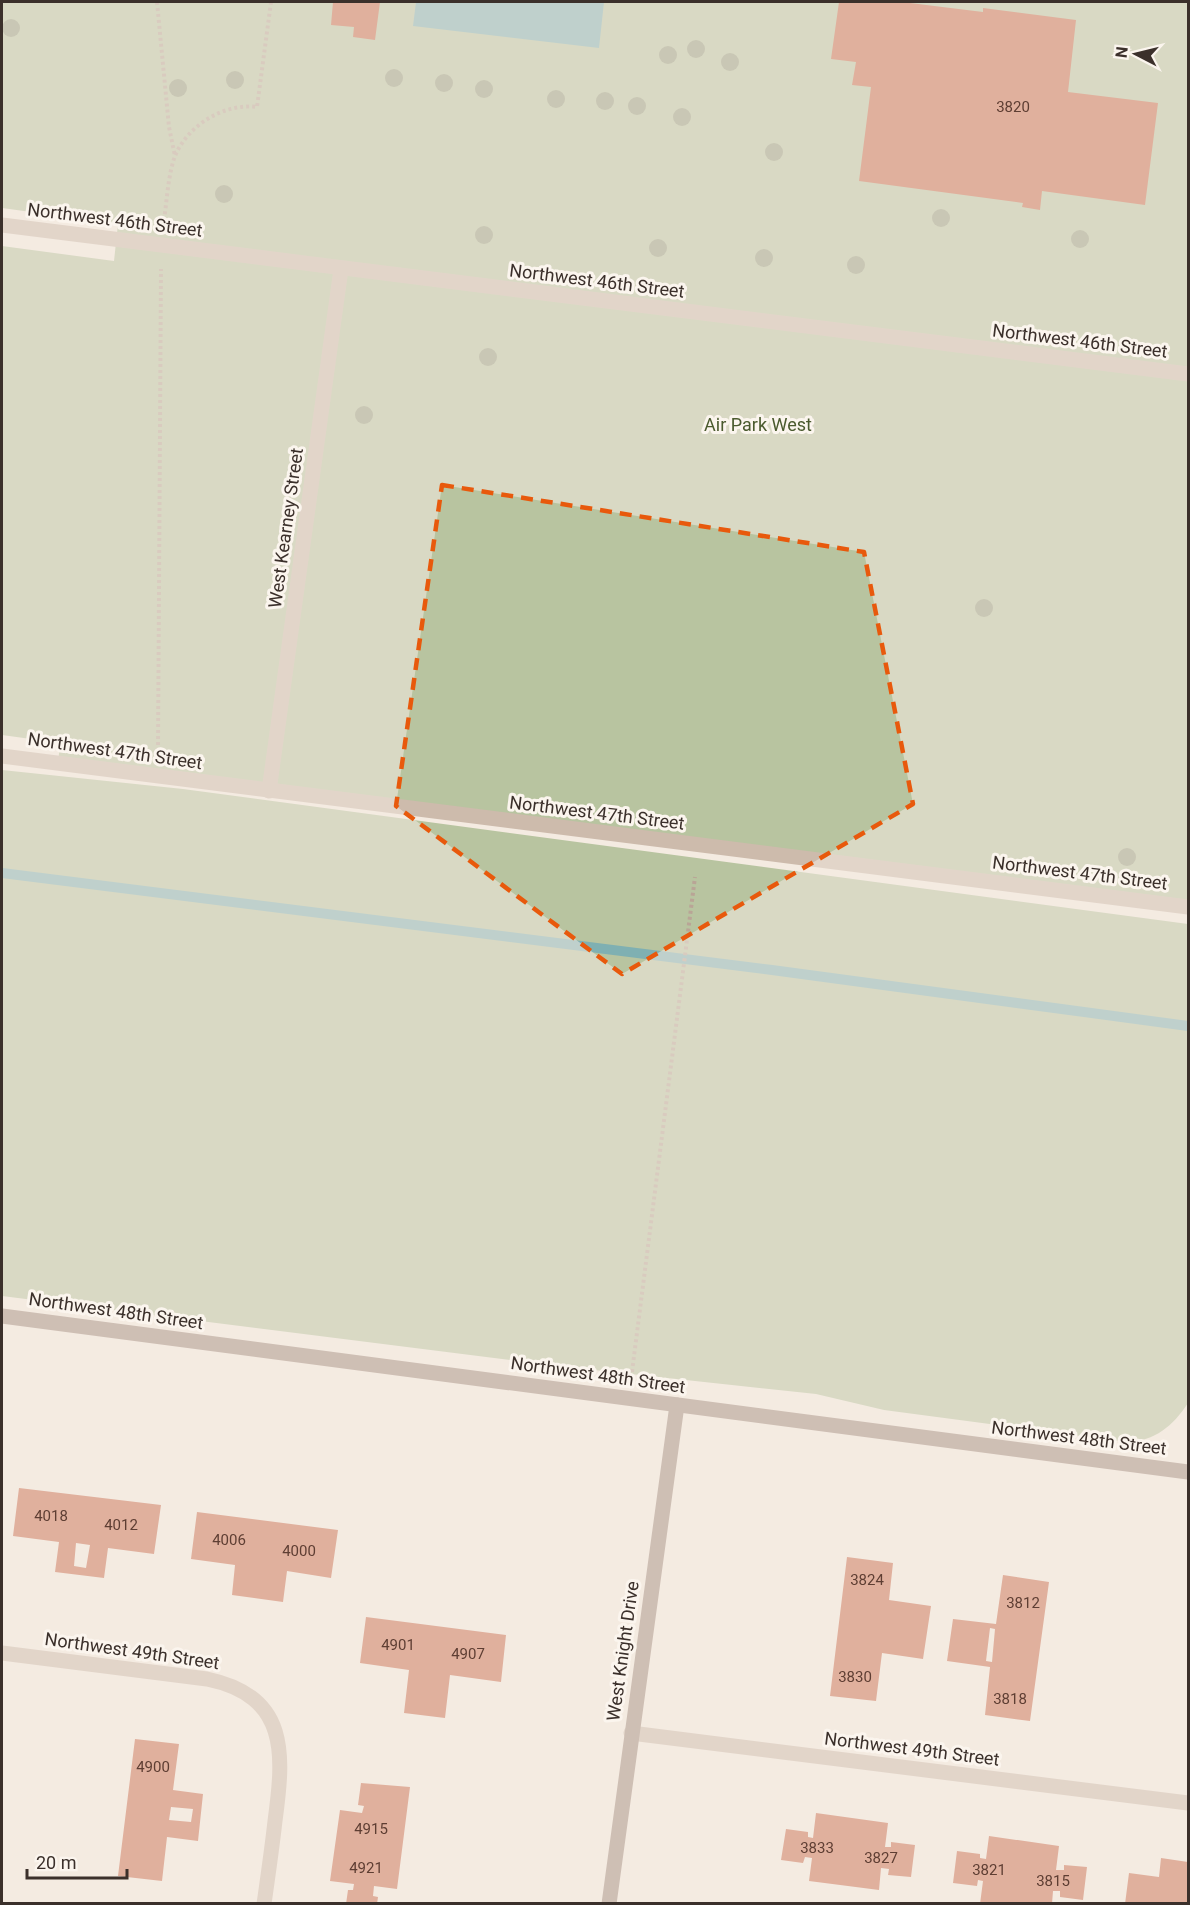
<svg xmlns="http://www.w3.org/2000/svg" width="1190" height="1905" font-family="Roboto,sans-serif">
  <rect width="100%" height="100%" fill="#f4ebe1"/>
  <g fill="#b8c4a0">
    <path d="M2,2H1188V907L58,764L60,743L2,735V246L114,261L118,224L2,208Z"/>
    <path d="M2,770L183,789L1188,924V1403C1173,1426 1155,1441 1127,1442L884,1410L816,1394L566,1367L2,1296Z"/>
  </g>
  <path fill="#7fb0b2" d="M416,2H604L599,48L413,26Z"/>
  <g fill="none" stroke-linecap="round" stroke-linejoin="round">
    <path stroke="#7fb0b2" stroke-width="10" d="M2,873L772,970L1188,1026"/>
  </g>
  <g fill="#c8694b" fill-rule="evenodd">
    <path d="M333,2H380L375,40L353,37L354,27L331,25Z"/>
    <path d="M839,2H902L983,12V8L1076,20L1068,92L1158,103L1145,205L1042,191L1040,210L1022,207L1023,203L859,181L871,87L852,85L856,62L831,59Z"/>
    <path d="M19,1488L161,1505L154,1554L108,1548L104,1578L55,1572L59,1542L13,1536ZM76,1543L90,1545L86,1568L74,1566Z"/>
    <path d="M197,1512L338,1530L331,1578L287,1571L283,1602L232,1595L235,1565L191,1559Z"/>
    <path d="M847,1557L893,1563L889,1600L931,1606L923,1659L882,1653L876,1701L830,1696Z"/>
    <path d="M1003,1575L1049,1582L1030,1721L985,1715L990,1667L947,1661L953,1619L996,1624ZM990,1628L995,1629L992,1662L986,1661Z"/>
    <path d="M366,1617L506,1635L501,1682L450,1675L445,1718L404,1713L409,1670L360,1663Z"/>
    <path d="M135,1739L179,1744L173,1790L203,1794L198,1841L167,1837L162,1881L118,1876ZM171,1807L193,1809L191,1822L169,1820Z"/>
    <path d="M361,1783L410,1787L397,1889L374,1886L373,1896L378,1897L377,1904H346L348,1890H353L354,1884L330,1881L340,1810L362,1813L364,1806L358,1805Z"/>
    <path d="M816,1813L888,1823L885,1847H891V1842L915,1845L911,1877L888,1875L889,1869L881,1868L879,1890L809,1881L812,1858L805,1857L803,1863L781,1860L786,1829L808,1832V1837L813,1838Z"/>
    <path d="M989,1836L1059,1846L1056,1870H1064V1865L1087,1867L1083,1900L1060,1897V1891H1053L1052,1904H980L983,1881L978,1880L977,1886L953,1883L957,1851L980,1854V1858L986,1859Z"/>
    <path d="M1161,1858L1188,1862V1904H1125L1129,1873L1159,1877Z"/>
  </g>
  <g fill="none" stroke-linecap="round" stroke-linejoin="round">
    <g stroke="#b9a596" stroke-width="4" stroke-dasharray="3 3" stroke-linecap="butt">
      <path d="M157,2L169,127L175,156"/>
      <path d="M164,220C167,200 168,175 175,156C188,125 224,103 257,107L271,2"/>
      <path d="M158,751L161,269"/>
      <path d="M632,1372L695,877"/>
    </g>
    <g stroke="#cdbbac" stroke-width="15">
      <path d="M2,225L1188,374"/>
      <path d="M2,756L1188,907"/>
      <path d="M269,791L341,269"/>
      <path d="M2,1653L207,1679C289,1696 284,1754 275,1821C272,1848 268,1876 264,1904"/>
      <path d="M631,1733L1188,1803"/>
    </g>
    <g stroke="#a18a7d" stroke-width="15">
      <path d="M2,1316L1188,1472"/>
      <path d="M609,1904L677,1405"/>
    </g>
  </g>
  <g fill="#969b7f">
    <circle cx="11" cy="28" r="9"/>
    <circle cx="696" cy="49" r="9"/>
    <circle cx="668" cy="55" r="9"/>
    <circle cx="730" cy="62" r="9"/>
    <circle cx="394" cy="78" r="9"/>
    <circle cx="235" cy="80" r="9"/>
    <circle cx="444" cy="83" r="9"/>
    <circle cx="178" cy="88" r="9"/>
    <circle cx="484" cy="89" r="9"/>
    <circle cx="556" cy="99" r="9"/>
    <circle cx="605" cy="101" r="9"/>
    <circle cx="637" cy="106" r="9"/>
    <circle cx="682" cy="117" r="9"/>
    <circle cx="774" cy="152" r="9"/>
    <circle cx="224" cy="194" r="9"/>
    <circle cx="941" cy="218" r="9"/>
    <circle cx="484" cy="235" r="9"/>
    <circle cx="1080" cy="239" r="9"/>
    <circle cx="658" cy="248" r="9"/>
    <circle cx="764" cy="258" r="9"/>
    <circle cx="856" cy="265" r="9"/>
    <circle cx="488" cy="357" r="9"/>
    <circle cx="364" cy="415" r="9"/>
    <circle cx="984" cy="608" r="9"/>
    <circle cx="1127" cy="857" r="9"/>
  </g>
  <path d="M0 0H1190V1905H0ZM442,485L864,552L913,804L622,974L396,806Z" fill="#f4ebe1" fill-opacity=".55" fill-rule="evenodd"/>
  <path fill="none" stroke="#e8590c" stroke-width="4.5" stroke-dasharray="12 8" stroke-linejoin="round" d="M442,485L864,552L913,804L622,974L396,806Z"/>
  <g text-anchor="middle" stroke-width="6" stroke-linejoin="round" paint-order="stroke">
    <g font-size="15" fill="#5e3e33">
      <text x="1013" y="112">3820</text>
      <text x="51" y="1521">4018</text>
      <text x="121" y="1530">4012</text>
      <text x="229" y="1545">4006</text>
      <text x="299" y="1556">4000</text>
      <text x="867" y="1585">3824</text>
      <text x="1023" y="1608">3812</text>
      <text x="398" y="1650">4901</text>
      <text x="468" y="1659">4907</text>
      <text x="855" y="1682">3830</text>
      <text x="1010" y="1704">3818</text>
      <text x="153" y="1772">4900</text>
      <text x="371" y="1834">4915</text>
      <text x="817" y="1853">3833</text>
      <text x="881" y="1863">3827</text>
      <text x="366" y="1873">4921</text>
      <text x="989" y="1875">3821</text>
      <text x="1053" y="1886">3815</text>
    </g>
    <g font-size="18" fill="#3b302b" stroke="#fbf5ee">
      <text transform="translate(115 220) rotate(7)" y="6">Northwest 46th Street</text>
      <text transform="translate(597 281) rotate(7)" y="6">Northwest 46th Street</text>
      <text transform="translate(1080 341) rotate(7)" y="6">Northwest 46th Street</text>
      <text transform="translate(286 528) rotate(-82)" y="6">West Kearney Street</text>
      <text transform="translate(115 751) rotate(8)" y="6">Northwest 47th Street</text>
      <text transform="translate(597 813) rotate(7)" y="6">Northwest 47th Street</text>
      <text transform="translate(1080 873) rotate(7)" y="6">Northwest 47th Street</text>
      <text transform="translate(116 1311) rotate(8)" y="6">Northwest 48th Street</text>
      <text transform="translate(598 1375) rotate(8)" y="6">Northwest 48th Street</text>
      <text transform="translate(1079 1438) rotate(7)" y="6">Northwest 48th Street</text>
      <text transform="translate(132 1651) rotate(8)" y="6">Northwest 49th Street</text>
      <text transform="translate(623 1651) rotate(-82)" y="6">West Knight Drive</text>
      <text transform="translate(912 1749) rotate(7)" y="6">Northwest 49th Street</text>
    </g>
    <g font-size="18" fill="#4a5a2e" stroke="#fbf5ee">
      <text x="758" y="431">Air Park West</text>
    </g>
  </g>
  <rect width="1190" height="1905" fill="none" stroke="#3b302b" stroke-width="6"/>
  <g transform="translate(1136 54) rotate(277)" stroke="#fbf5ee" stroke-width="4.5" paint-order="stroke">
  <path d="M0-4.5L10 22L0 15L-10 22Z" fill="#3b302b"/>
  <text y="-9" font-size="16" font-weight="bold" text-anchor="middle" fill="#3b302b">N</text>
  </g>
  <path d="M27 1869v9h100v-9" fill="none" stroke="#3b302b" stroke-width="3"/>
  <text x="36" y="1869" font-size="18" fill="#3b302b" stroke="#fbf5ee" stroke-width="4.5" paint-order="stroke">20 m</text>
</svg>
